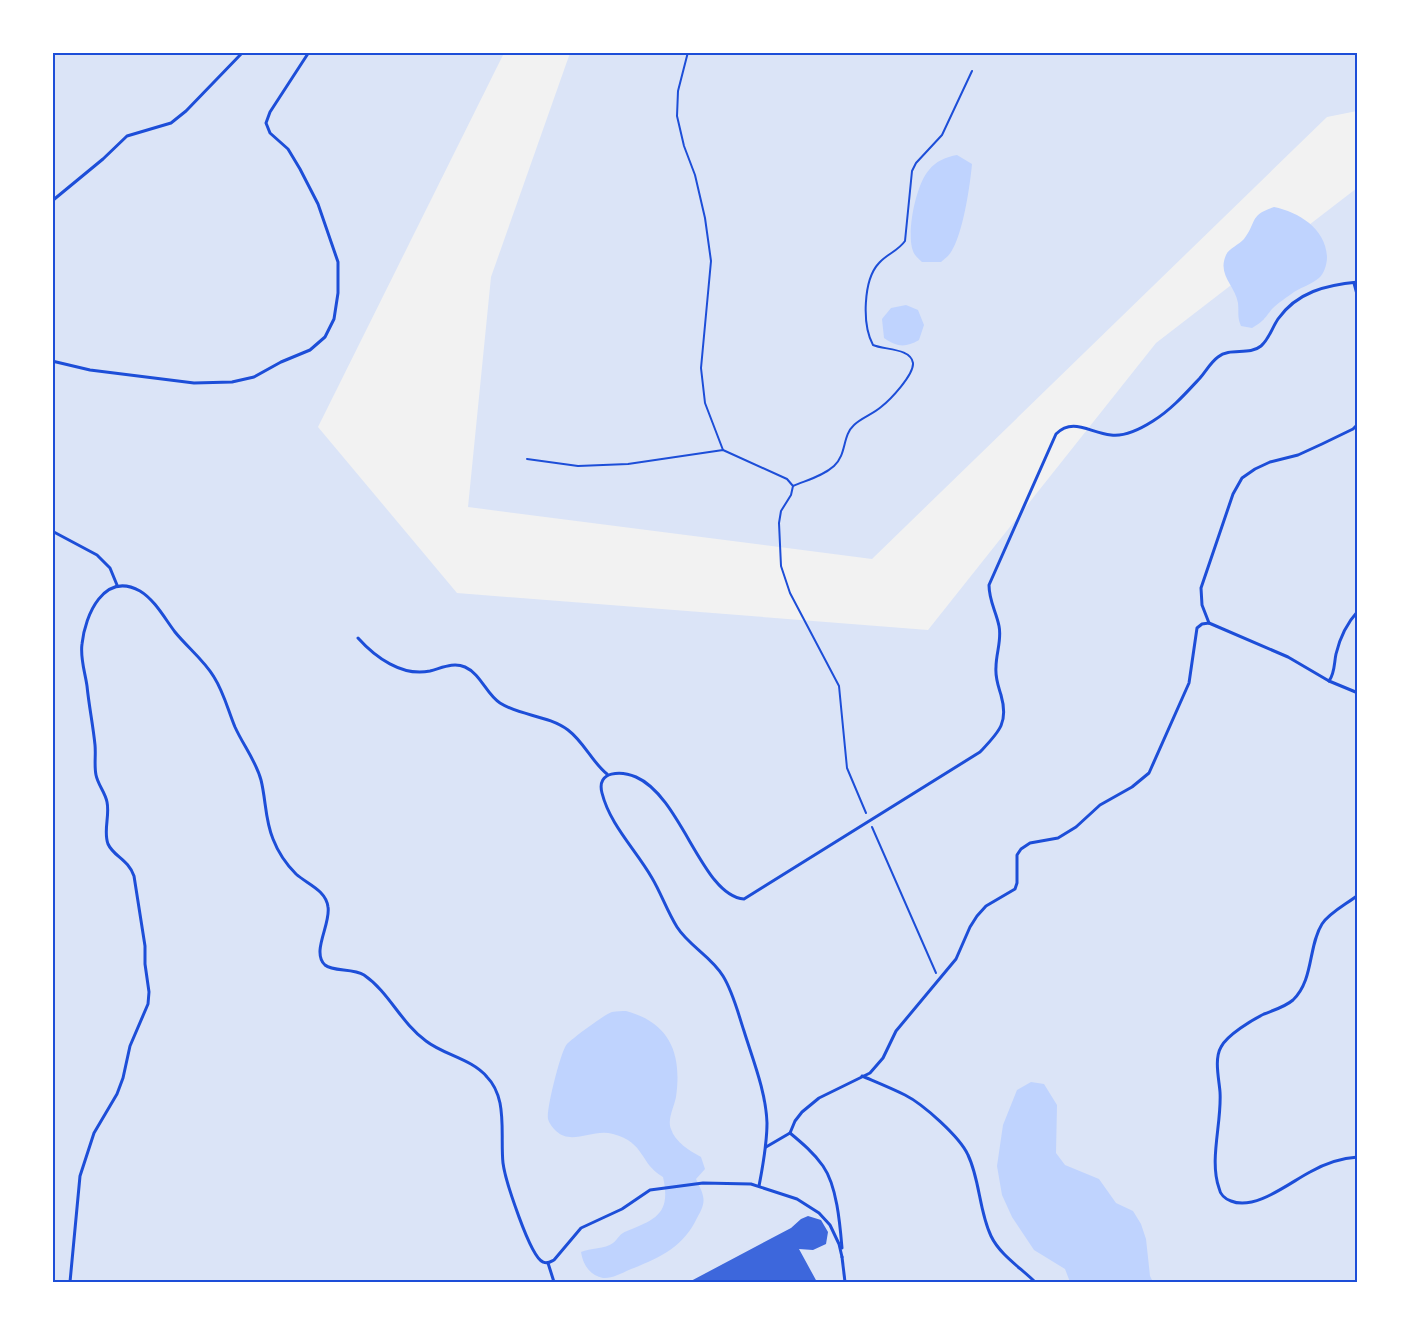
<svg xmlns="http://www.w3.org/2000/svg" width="1410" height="1335" font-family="'Exo 2',sans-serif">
  <rect width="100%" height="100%" fill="#f2f2f2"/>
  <g fill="#dbe4f7">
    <path d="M52,53H504L318,427L457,593L928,630L1156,343L1357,188V1282H53Z"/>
    <path d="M570,53H1357V111L1327,117L872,559L468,507L491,277Z"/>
  </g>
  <g fill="#bfd3fe">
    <path d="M957,155L972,164C970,186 963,234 951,252C949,256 944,259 941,262H922C919,259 914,255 913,251C906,233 916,184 929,170C936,161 946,157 957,155Z"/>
    <path d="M1274,207C1299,212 1326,229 1327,257C1327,264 1324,274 1319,278C1312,284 1302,287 1294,292C1287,297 1278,303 1272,309C1264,319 1264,321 1252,328L1241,326C1237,317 1239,312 1238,303C1235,285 1217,275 1226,255C1229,248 1239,245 1244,239C1257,222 1249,215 1274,207Z"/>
    <path d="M906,305L918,310L924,325L919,340C905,348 897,347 884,338L882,319L891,308Z"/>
    <path d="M626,1011C671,1023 682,1055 676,1097C674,1107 667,1120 671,1129C675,1142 690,1151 701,1157L705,1169L696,1179C698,1184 702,1190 703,1196C705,1204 701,1211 697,1218C684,1246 661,1257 634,1268C625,1271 613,1279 603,1278C589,1275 583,1264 581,1252C590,1248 605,1249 613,1243C618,1239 620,1233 627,1231C657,1219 671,1213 663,1177C639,1163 646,1143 613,1134C593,1128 572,1146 556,1131C553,1128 549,1123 548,1119C546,1110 561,1050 567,1044C573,1038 605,1014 612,1012C617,1011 622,1011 626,1011Z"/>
    <path d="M1031,1082L1044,1084L1057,1105L1056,1153L1065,1165L1099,1179L1116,1203L1133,1211L1141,1224L1146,1239L1150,1276L1153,1282H1070L1065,1269L1034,1250L1012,1217L1002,1195L997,1166L1003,1125L1017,1090Z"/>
  </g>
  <path fill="#3d67dc" d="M808,1216L821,1220L828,1232L826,1244L813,1250L799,1249L817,1282H689L791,1228L801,1219Z"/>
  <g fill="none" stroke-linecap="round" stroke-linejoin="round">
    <g stroke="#1d4ed8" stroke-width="2">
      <path d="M688,52L678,91L677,116L684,146L695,175L705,218L711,261L701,368L705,403L723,450"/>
      <path d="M527,459L578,466L628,464L723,450L787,479L793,486L791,495L781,511L779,523L781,566L790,593L839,686L847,768L866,813"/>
      <path d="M793,486C807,480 823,476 834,466C847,454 842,436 854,425C861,418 873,414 881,407C890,400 914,375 913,363C911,348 884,350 873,345C862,325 863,280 879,263C887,254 898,251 905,241L912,171L916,163L942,135L972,71"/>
      <path d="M872,827L936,973"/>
    </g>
    <g stroke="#1d4ed8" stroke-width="3">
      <path d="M52,201L103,159L127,136L171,123L186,111L243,52"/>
      <path d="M1354,283L1358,298"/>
      <path d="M52,361L90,370L194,383L232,382L254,377L281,362L310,350L325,337L334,319L338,293V262L318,204L300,169L288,149L270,133L266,123L270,112L309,52"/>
      <path d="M52,531L97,555L110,568L117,585"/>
      <path d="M1209,623L1202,605L1201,588L1233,494L1242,478L1255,469L1270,462L1298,455L1322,444L1353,429L1358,424"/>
      <path d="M358,638C375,657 402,677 430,671C442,668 453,662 465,667C481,674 486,694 500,703C520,716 548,715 568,730C584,742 592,762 607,774"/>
      <path d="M1329,681L1358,693"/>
      <path d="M1358,895C1347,904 1330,912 1322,924C1308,946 1314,980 1293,1000C1285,1007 1274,1010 1264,1014C1252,1020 1227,1035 1221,1047C1214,1059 1219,1079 1220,1092C1222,1122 1209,1160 1219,1188C1220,1194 1225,1199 1231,1201C1255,1211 1289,1183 1310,1172C1324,1164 1342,1158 1358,1157"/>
      <path d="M862,1076C876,1082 891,1088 905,1095C923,1104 960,1137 968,1155C980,1180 979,1211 991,1236C1000,1255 1021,1268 1035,1282"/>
      <path d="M766,1147L790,1133"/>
      <path d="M759,1186C763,1165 767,1145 767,1123C766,1092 753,1060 744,1031C738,1013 733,992 723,976C711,956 689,946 677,927C667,911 661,893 652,878C636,850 610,825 602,793C596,770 622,771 636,777C682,797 702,896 744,899L980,752C999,732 1009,723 1001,695C998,685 995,678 996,667C996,653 1002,640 999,626C996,611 989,601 989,585L1056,434C1073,417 1090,433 1111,435C1125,437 1142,428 1153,421C1171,410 1186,393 1200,378C1206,371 1211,362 1218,357C1230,347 1249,356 1261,346C1269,339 1272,328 1278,319C1297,292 1326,285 1358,282"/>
      <path d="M842,1248C840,1224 837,1186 823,1166C814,1153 802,1143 790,1133L795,1121L802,1112L819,1098L870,1073L883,1058L896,1031L956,959L970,927L977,916L986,906L1015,889L1017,883V855L1021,849L1030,843L1058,838L1076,827L1100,805L1132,787L1149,773L1189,683L1197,628L1202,624L1209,623L1288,657L1329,681C1335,673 1334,663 1336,654C1340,637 1347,623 1358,611"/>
      <path d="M842,1257L845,1282"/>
      <path d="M548,1263L554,1282"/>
      <path d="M70,1282L80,1176L94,1133L117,1094L123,1078L130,1046L148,1004L149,992L145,964V946L134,876C128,859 114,857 108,844C103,831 110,816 107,802C105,792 98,785 96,775C94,765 96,755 95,745C93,725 89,706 87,686C85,672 80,658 82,644C85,615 104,571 140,591C155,600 165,619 175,632C187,647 204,660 214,677C224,693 228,710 235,727C243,745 256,761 261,780C266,800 265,820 273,839C278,852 286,864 296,874C307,884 326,890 328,907C331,924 311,952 325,965C333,972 353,968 364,975C389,992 401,1023 426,1041C444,1055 472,1059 487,1077C493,1083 498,1094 500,1103C504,1123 501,1144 503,1163C505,1179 530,1257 543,1262C547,1264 550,1262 554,1260L581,1228L622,1209L650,1190L703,1183L751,1184L797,1199L819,1213L830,1225L839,1244L842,1257"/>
    </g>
  </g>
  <rect width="1410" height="1335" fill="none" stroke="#ffffff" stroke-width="108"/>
  <rect x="54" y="54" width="1302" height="1227" fill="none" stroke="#1d4ed8" stroke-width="2"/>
</svg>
